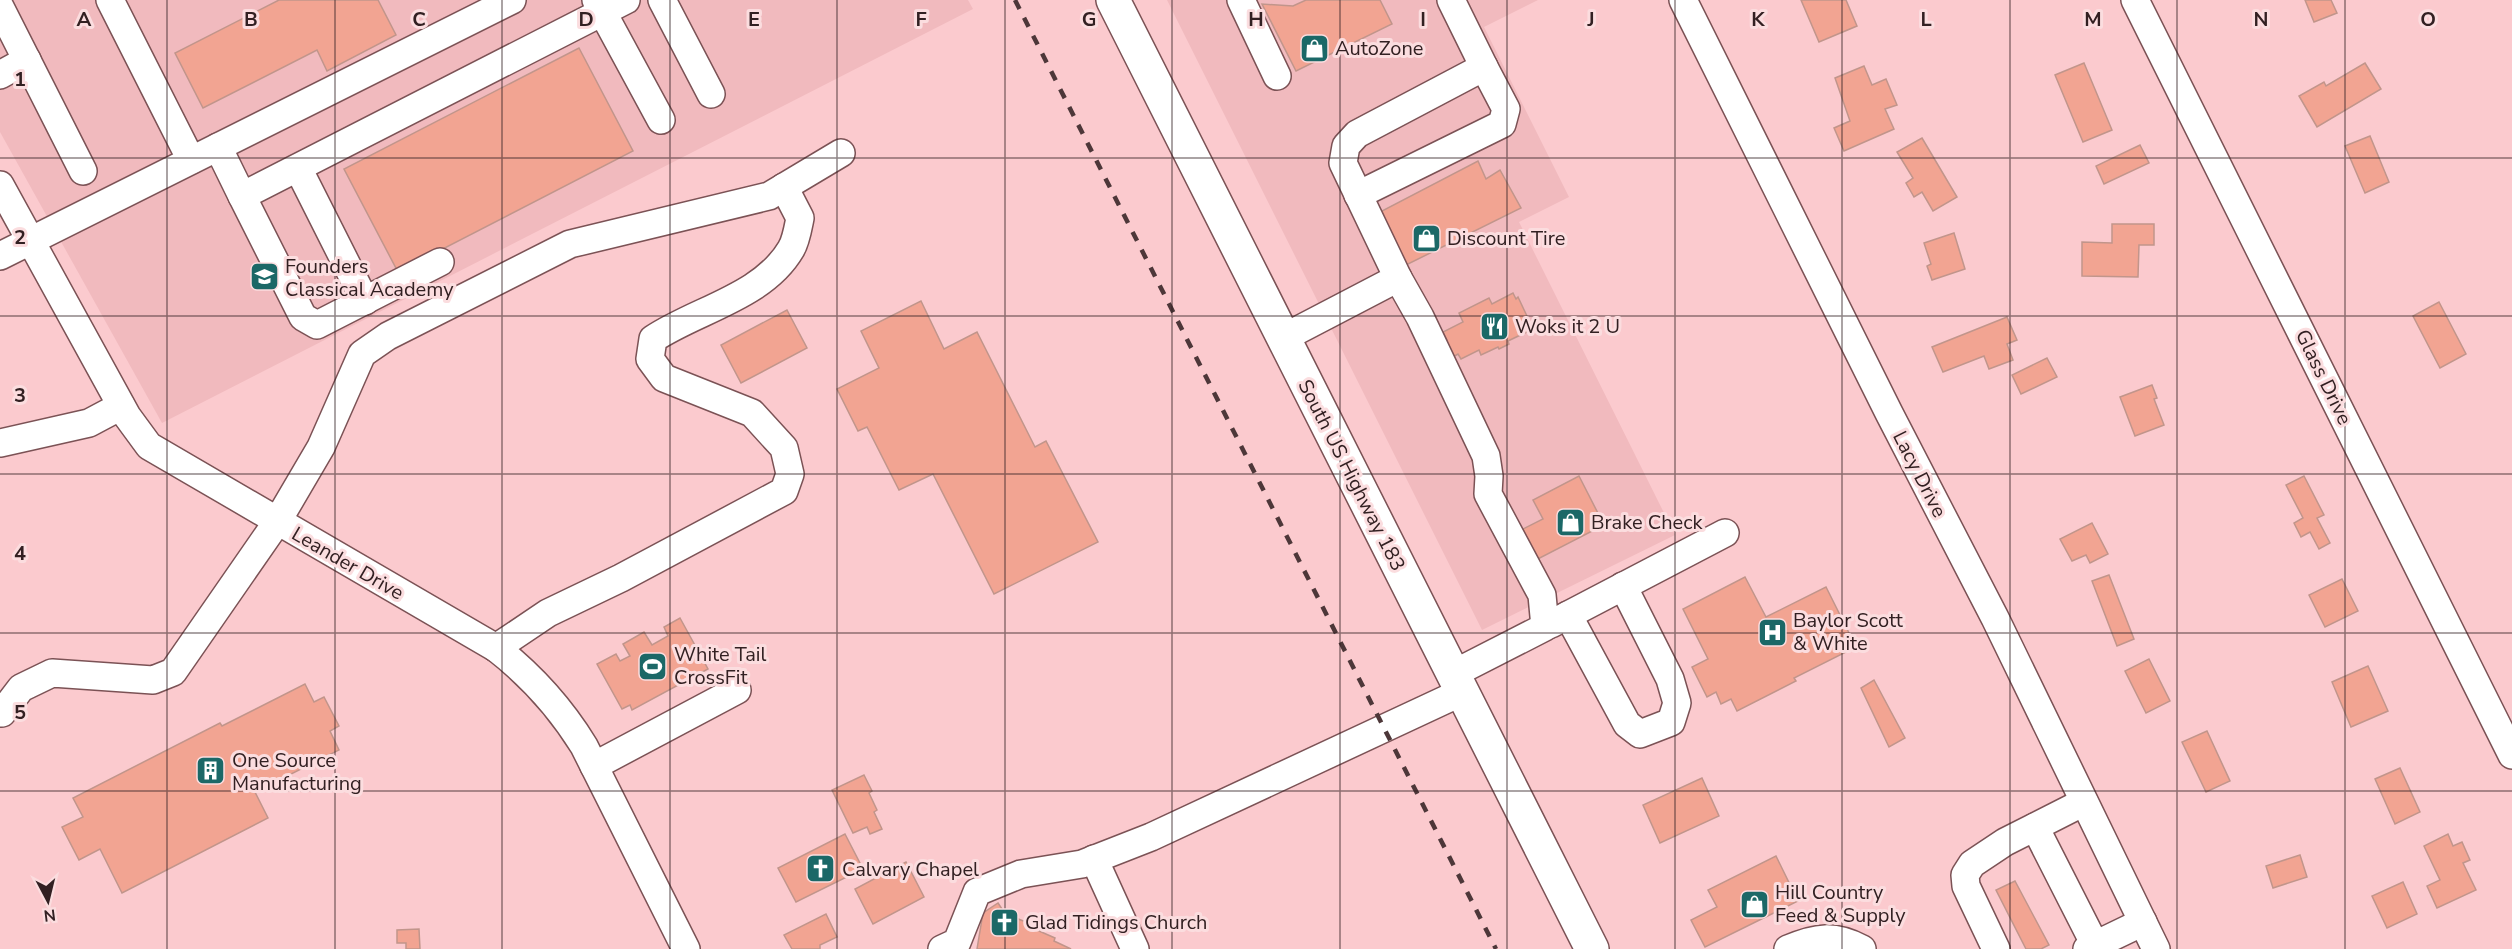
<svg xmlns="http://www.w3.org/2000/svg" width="2512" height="949" font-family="'Nunito Sans',sans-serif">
  <rect width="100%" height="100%" fill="#fbcace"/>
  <g fill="#f1babe">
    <path d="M0,0H968L973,9L162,423L0,132Z"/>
    <path d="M1167,0H1538L1484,27L1569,197L1519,222L1675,535L1482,630Z"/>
  </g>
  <g fill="#f2a492" stroke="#c1958b" stroke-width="1.5">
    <path d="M279,0H378L396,35L327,71L317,50L203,108L175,53Z"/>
    <path d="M1306,0H1380L1392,24L1296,71L1262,4L1293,6Z"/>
    <path d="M1801,0H1846L1857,26L1819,42Z"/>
    <path d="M2305,0H2331L2337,13L2314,22Z"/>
    <path d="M579,48L633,151L398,272L344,169Z"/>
    <path d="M2084,63L2112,130L2083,142L2055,75Z"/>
    <path d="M2365,63L2381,89L2317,127L2299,96L2324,82L2326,86Z"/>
    <path d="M1864,66L1872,85L1886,79L1897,105L1885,109L1894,129L1844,151L1834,128L1850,121L1835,78Z"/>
    <path d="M2370,136L2389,182L2365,193L2345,146Z"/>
    <path d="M1922,138L1957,197L1933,211L1922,192L1914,197L1906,183L1913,178L1897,152Z"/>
    <path d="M2140,145L2149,163L2104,184L2096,166Z"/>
    <path d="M1478,161L1486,179L1500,170L1521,208L1406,265L1380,212Z"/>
    <path d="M2112,224H2154V245H2139L2138,277L2082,276V242L2112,243Z"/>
    <path d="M1954,233L1965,269L1932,280L1927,266L1931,264L1924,243Z"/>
    <path d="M1513,293L1516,299L1518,297L1533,329L1508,341L1509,344L1499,349L1498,347L1481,355L1479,350L1461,359L1458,354L1453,357L1444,341L1447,340L1443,332L1463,322L1459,313L1489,298L1492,304Z"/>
    <path d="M921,301L944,349L977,332L1035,447L1046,441L1098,542L994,594L933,474L899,490L867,427L858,431L837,389L879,368L861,331Z"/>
    <path d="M2439,302L2466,354L2440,368L2413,316Z"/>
    <path d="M787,310L807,348L741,383L721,345Z"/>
    <path d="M2007,317L2017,340L2007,344L2013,360L1989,369L1984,356L1943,372L1932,347Z"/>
    <path d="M2047,358L2057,377L2021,394L2012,375Z"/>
    <path d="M2152,385L2157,398L2154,399L2164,425L2135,436L2120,397Z"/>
    <path d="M1579,476L1604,525L1532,562L1517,532L1543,519L1533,500Z"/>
    <path d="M2304,476L2324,515L2317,518L2330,543L2319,549L2310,532L2301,537L2294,523L2303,518L2286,485Z"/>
    <path d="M2092,523L2108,554L2090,563L2086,555L2072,561L2060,539Z"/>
    <path d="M2109,575L2134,639L2117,646L2092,581Z"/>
    <path d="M1745,577L1766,617L1826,587L1856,647L1794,678L1796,681L1737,711L1731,699L1721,704L1716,692L1707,697L1692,667L1708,659L1683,609Z"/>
    <path d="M2342,579L2358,611L2325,627L2309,595Z"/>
    <path d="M680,618L708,669L632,710L630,705L622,709L597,664L616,654L620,661L630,656L623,644L644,632L652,645L668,636L664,627Z"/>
    <path d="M2149,659L2170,701L2146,713L2125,671Z"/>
    <path d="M2368,666L2388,711L2351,727L2332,682Z"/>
    <path d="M1874,680L1905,738L1889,747L1861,688Z"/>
    <path d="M305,684L314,702L324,697L339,726L330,731L339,750L255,792L268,818L122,893L100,849L79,860L62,827L83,817L73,798L220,723L222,726Z"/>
    <path d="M2207,731L2230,781L2206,792L2182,742Z"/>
    <path d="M2400,768L2420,812L2395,824L2375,779Z"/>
    <path d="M864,775L872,791L869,793L877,810L874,812L882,829L870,834L867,827L853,833L832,790Z"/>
    <path d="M1702,778L1719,816L1660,843L1643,805Z"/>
    <path d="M845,834L863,869L796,902L778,868Z"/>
    <path d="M2448,834L2453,846L2462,842L2470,860L2463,863L2476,890L2437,908L2427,886L2440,880L2424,846Z"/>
    <path d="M2300,855L2307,877L2273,888L2266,866Z"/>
    <path d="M1776,856L1798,901L1705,947L1691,920L1717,907L1708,890Z"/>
    <path d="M906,862L924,897L873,924L855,889Z"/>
    <path d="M2015,881L2049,945L2041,949H2026L1996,890Z"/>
    <path d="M2403,882L2417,914L2387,928L2372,896Z"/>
    <path d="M998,903L1004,912L1012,913L1013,917L1039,927V931L1055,938L1054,941L1071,949H977L983,913Z"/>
    <path d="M826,914L837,937L820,945V949H792L784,935Z"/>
    <path d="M419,929L420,949H406V943H397V930Z"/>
  </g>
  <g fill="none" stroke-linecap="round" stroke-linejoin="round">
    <defs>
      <g id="minor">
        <path d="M110,0L191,160"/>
        <path d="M596,0L661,120"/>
        <path d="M662,0L711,94"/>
        <path d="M1241,0L1277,76"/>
        <path d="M1683,0L1889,413L1995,618L2156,949"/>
        <path d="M2135,0L2512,755"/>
        <path d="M0,7L83,171"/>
        <path d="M0,75L27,60"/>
        <path d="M218,147L242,196"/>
        <path d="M298,168L365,301"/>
        <path d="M0,185L127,416L149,446L496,648C532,676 560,707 584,746L686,949"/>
        <path d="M1358,195L1502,124L1506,109L1484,67"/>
        <path d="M0,256L512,0"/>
        <path d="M440,262L317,325L303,317L242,196L626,0"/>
        <path d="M1398,278L1420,317L1486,456L1489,476L1488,494L1542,595L1545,627L1453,674"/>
        <path d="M1283,338L1398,278L1343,163L1346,146L1357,134L1484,67L1451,0"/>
        <path d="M0,443L89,423L121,406"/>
        <path d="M1568,615L1627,724L1640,734L1671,722L1677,703L1670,679L1623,586"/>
        <path d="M1551,624L1725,533"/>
        <path d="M496,648L548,613L621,578L784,491L790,474L784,448L752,413L664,378L650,359L653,339C696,310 763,297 791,249C796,241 798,228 800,218L784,187"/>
        <path d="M2,713L21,688L52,673L153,680L173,672L277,522L321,447L362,354L388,336L570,244L769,196L841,153"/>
        <path d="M594,766L737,690"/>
        <path d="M2035,827L2095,945"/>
        <path d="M1094,859L1135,949"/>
        <path d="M942,949L957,942L977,892L1021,874L1082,864L1151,837L1462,692"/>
        <path d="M1788,949C1816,937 1834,934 1862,949"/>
        <path d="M1996,949L1966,886L1965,875L1972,864L2005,842L2084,802"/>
        <path d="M2087,949L2143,922"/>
      </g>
      <path id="major" d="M1113,0L1592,949"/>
    </defs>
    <use href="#minor" stroke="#7b5255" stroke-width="30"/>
    <use href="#major" stroke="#7b5255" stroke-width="36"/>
    <use href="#minor" stroke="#fff" stroke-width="27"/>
    <use href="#major" stroke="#fff" stroke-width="33"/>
    <path stroke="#4d3739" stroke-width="4.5" stroke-dasharray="10 10" stroke-linecap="butt" d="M1015,0L1496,949"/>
  </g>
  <path fill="none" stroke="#322022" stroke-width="1.5" stroke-opacity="0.55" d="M167,0V949M335,0V949M502,0V949M670,0V949M837,0V949M1005,0V949M1172,0V949M1340,0V949M1507,0V949M1675,0V949M1842,0V949M2010,0V949M2177,0V949M2345,0V949M0,158H2512M0,316H2512M0,474H2512M0,633H2512M0,791H2512"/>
  <defs>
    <symbol id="shop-square" viewBox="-11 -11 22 22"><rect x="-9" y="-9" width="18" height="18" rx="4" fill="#1b6867" stroke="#fbdddf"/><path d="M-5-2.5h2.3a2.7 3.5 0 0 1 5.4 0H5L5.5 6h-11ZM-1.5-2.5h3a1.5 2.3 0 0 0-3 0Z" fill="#fff"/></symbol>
    <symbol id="school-square" viewBox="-11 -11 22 22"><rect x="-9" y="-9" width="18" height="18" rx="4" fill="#1b6867" stroke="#fbdddf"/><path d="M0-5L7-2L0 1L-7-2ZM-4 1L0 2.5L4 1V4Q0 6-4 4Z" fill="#fff"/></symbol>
    <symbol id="restaurant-square" viewBox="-11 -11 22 22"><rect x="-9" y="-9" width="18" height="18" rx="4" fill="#1b6867" stroke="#fbdddf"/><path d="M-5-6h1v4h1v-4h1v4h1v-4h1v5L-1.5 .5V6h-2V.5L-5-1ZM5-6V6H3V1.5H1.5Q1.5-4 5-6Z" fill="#fff"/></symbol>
    <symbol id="hospital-square" viewBox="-11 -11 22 22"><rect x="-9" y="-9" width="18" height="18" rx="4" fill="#1b6867" stroke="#fbdddf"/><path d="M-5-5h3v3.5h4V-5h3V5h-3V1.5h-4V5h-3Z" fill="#fff"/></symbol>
    <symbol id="stadium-square" viewBox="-11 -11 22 22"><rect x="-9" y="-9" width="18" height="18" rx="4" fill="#1b6867" stroke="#fbdddf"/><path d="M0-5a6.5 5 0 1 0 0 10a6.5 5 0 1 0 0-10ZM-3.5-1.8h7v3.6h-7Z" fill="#fff"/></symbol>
    <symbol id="building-square" viewBox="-11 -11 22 22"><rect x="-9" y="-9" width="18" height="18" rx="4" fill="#1b6867" stroke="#fbdddf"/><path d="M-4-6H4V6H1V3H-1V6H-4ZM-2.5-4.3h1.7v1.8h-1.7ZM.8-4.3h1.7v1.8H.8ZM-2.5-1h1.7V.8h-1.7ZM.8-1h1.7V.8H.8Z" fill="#fff"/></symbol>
    <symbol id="church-square" viewBox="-11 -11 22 22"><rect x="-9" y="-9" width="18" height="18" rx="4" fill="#1b6867" stroke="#fbdddf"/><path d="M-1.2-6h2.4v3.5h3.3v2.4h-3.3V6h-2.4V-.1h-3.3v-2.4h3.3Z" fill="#fff"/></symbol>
  </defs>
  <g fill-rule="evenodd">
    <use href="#shop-square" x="1298" y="32" width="33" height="33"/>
    <use href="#shop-square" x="1410" y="222" width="33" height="33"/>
    <use href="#school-square" x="248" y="260" width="33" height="33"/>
    <use href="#restaurant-square" x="1478" y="310" width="33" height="33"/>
    <use href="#shop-square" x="1554" y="506" width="33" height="33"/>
    <use href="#hospital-square" x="1756" y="616" width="33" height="33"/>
    <use href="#stadium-square" x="636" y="650" width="33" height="33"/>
    <use href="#building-square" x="194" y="754" width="33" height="33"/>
    <use href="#church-square" x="804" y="852" width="33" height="33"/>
    <use href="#shop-square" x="1738" y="888" width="33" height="33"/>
    <use href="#church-square" x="988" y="906" width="33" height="33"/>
  </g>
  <g text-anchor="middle" stroke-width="6" stroke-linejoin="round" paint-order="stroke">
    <g font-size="20" fill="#322022" stroke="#fbdddf" text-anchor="start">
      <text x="1335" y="55">AutoZone</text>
      <text x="1447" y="245">Discount Tire</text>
      <text x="285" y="273">Founders<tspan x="285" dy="23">Classical Academy</tspan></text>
      <text x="1515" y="333">Woks it 2 U</text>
      <text x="1591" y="529">Brake Check</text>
      <text x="1793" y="627">Baylor Scott<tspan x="1793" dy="23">&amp; White</tspan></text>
      <text x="674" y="661">White Tail<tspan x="674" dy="23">CrossFit</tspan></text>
      <text x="232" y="767">One Source<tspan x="232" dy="23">Manufacturing</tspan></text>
      <text x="842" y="876">Calvary Chapel</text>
      <text x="1775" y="899">Hill Country<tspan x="1775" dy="23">Feed &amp; Supply</tspan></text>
      <text x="1025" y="929">Glad Tidings Church</text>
    </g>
    <g font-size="20" fill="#322022" stroke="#fbdddf">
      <text transform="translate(2324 377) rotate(64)" y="7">Glass Drive</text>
      <text transform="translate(1920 474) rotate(63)" y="7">Lacy Drive</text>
      <text transform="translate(1352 475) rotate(63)" y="7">South US Highway 183</text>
      <text transform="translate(348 563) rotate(30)" y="7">Leander Drive</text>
    </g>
  </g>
  <g font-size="20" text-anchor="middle" font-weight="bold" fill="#322022" stroke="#fbdddf" stroke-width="6" stroke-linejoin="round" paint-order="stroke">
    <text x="84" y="26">A</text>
    <text x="251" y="26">B</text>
    <text x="419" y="26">C</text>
    <text x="586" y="26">D</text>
    <text x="754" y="26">E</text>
    <text x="921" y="26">F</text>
    <text x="1089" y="26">G</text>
    <text x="1256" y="26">H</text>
    <text x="1423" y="26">I</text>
    <text x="1591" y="26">J</text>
    <text x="1758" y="26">K</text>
    <text x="1926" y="26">L</text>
    <text x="2093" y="26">M</text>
    <text x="2261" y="26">N</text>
    <text x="2428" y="26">O</text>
    <text x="20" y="86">1</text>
    <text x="20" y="244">2</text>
    <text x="20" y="402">3</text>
    <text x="20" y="560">4</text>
    <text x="20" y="719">5</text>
  </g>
  <g transform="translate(48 901) rotate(173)" stroke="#fbdddf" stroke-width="4.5" paint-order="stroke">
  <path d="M0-4.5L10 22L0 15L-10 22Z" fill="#322022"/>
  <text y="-9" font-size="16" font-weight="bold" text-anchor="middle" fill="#322022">N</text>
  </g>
</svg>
